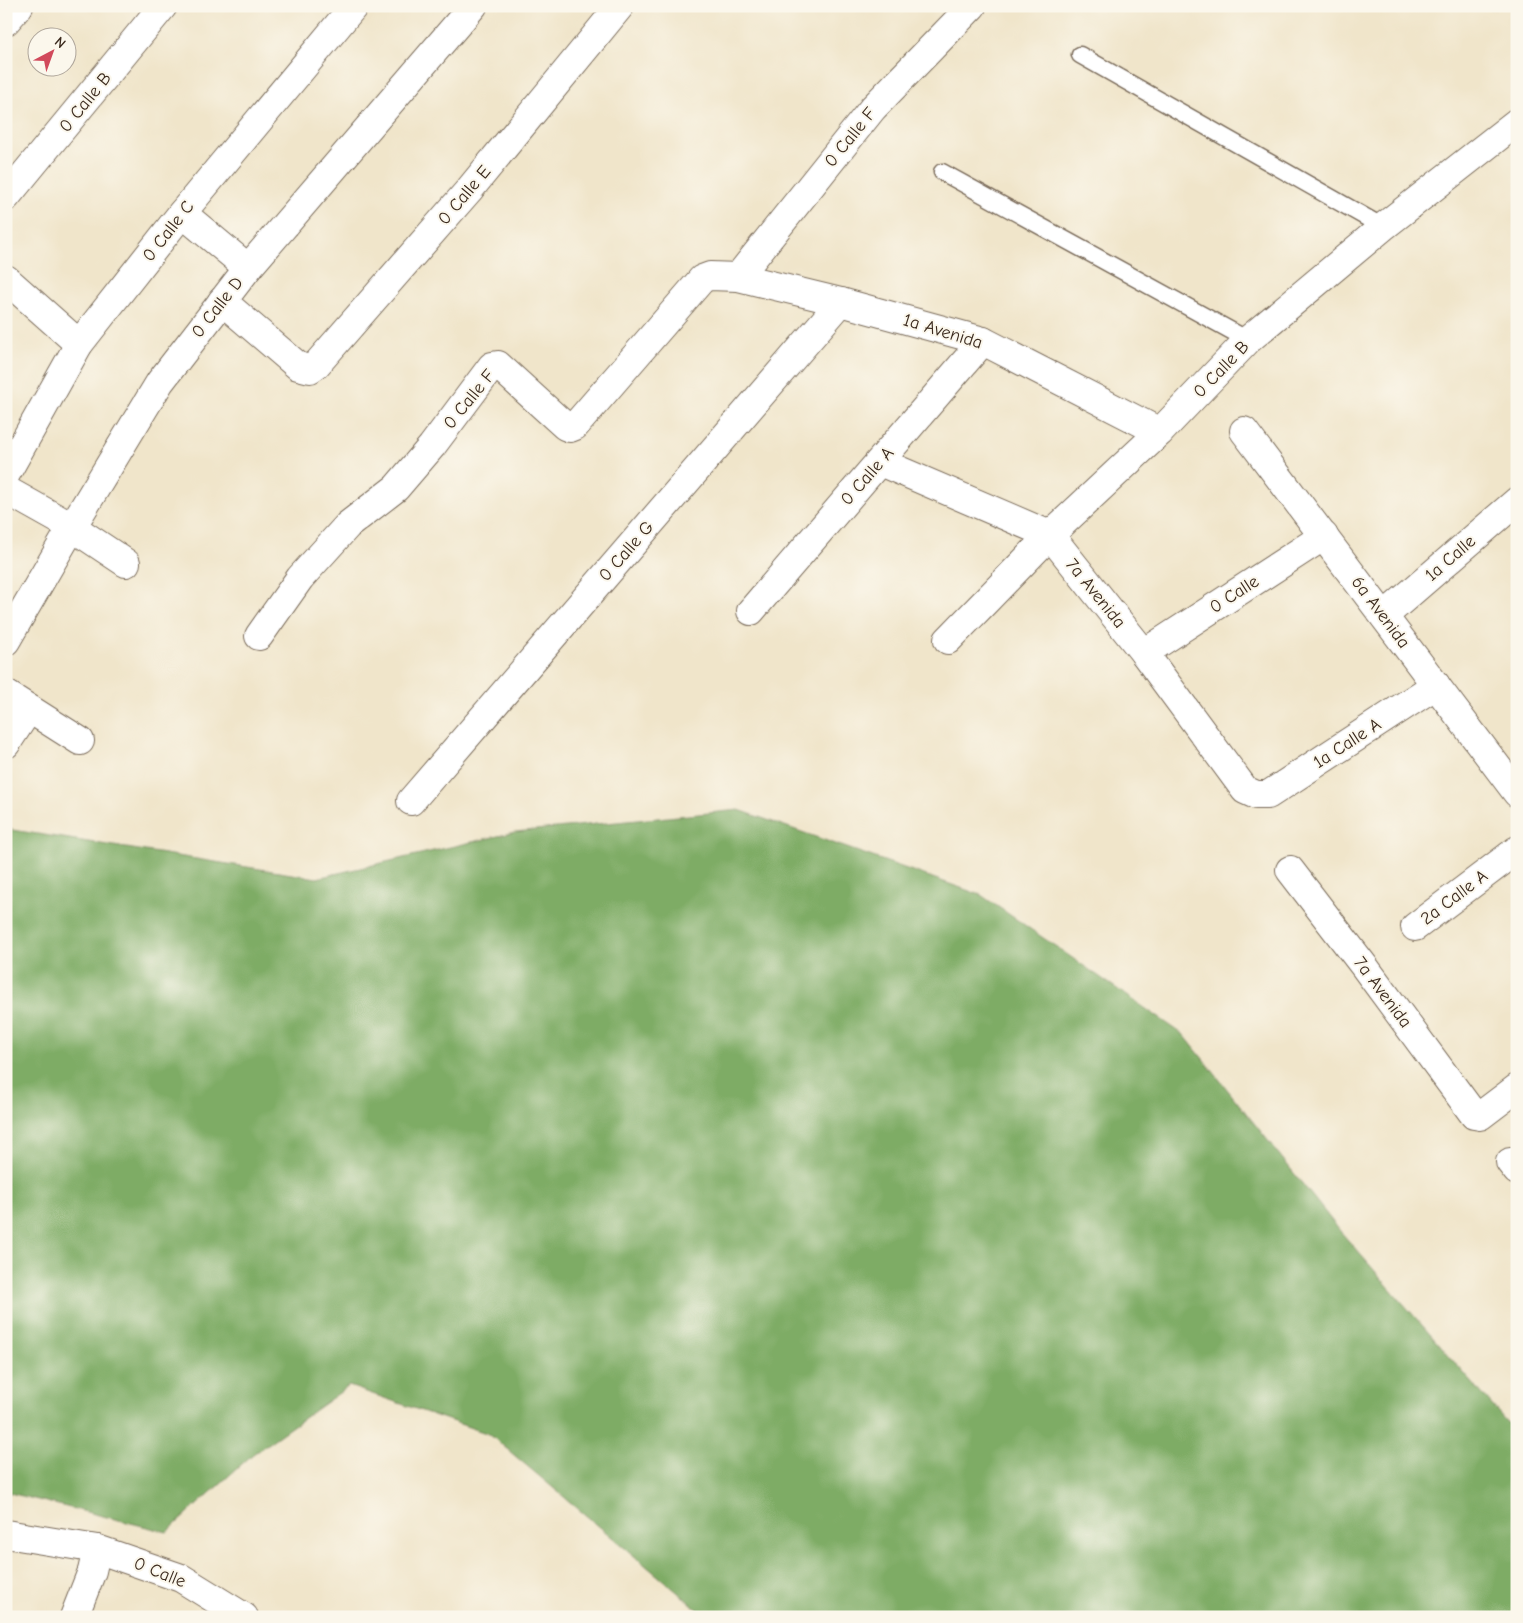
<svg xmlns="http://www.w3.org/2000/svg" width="1523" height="1623" font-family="'Comic Neue',sans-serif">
  <rect width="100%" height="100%" fill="#fbf7ec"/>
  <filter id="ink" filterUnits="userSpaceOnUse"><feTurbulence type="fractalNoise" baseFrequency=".02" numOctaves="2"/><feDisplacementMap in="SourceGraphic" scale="10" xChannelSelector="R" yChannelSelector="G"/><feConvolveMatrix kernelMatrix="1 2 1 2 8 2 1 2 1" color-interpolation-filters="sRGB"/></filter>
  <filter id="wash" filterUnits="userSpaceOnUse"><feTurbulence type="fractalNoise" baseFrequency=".0096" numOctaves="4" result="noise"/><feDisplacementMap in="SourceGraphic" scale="20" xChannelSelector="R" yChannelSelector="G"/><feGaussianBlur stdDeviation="1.12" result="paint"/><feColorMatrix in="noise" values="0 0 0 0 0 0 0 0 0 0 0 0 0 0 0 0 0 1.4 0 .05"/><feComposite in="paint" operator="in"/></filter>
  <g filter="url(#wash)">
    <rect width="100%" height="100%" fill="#f0e5ca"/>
    <path fill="#7eac65" stroke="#5c6b42" d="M739,810L981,895L1184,1035L1340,1231L1517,1434V1617H707L489,1434L349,1386L253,1454L167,1532L6,1492V829L317,878L515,832Z"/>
  </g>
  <g filter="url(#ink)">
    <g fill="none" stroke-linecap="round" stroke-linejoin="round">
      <defs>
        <g id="service">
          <path d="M1080,55L1383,227"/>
          <path d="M942,172L1248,340"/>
        </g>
        <g id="minor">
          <path d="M6,21L19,6"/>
          <path d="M6,197L163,6"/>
          <path d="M182,213L248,268"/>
          <path d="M738,277L873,108L972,6"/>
          <path d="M6,279L79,344"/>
          <path d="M222,301L298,366L310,369L317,364L469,190L620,6"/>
          <path d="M1244,431L1517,793"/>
          <path d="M880,462L1050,535L1144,653L1245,790L1256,795H1268L1436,685"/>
          <path d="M6,474L79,344L182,213L354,6"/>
          <path d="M6,490L72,527L126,563"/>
          <path d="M751,611L983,341"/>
          <path d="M1384,616L1517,501"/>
          <path d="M259,636L300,578L348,525L396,488L432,446L492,366L498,365L565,426L570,428L575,426L702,279L710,276L738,277L841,302L983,341L1160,432"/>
          <path d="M948,640L1050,535L1160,432L1248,340L1383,227L1517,122"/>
          <path d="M6,641L72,527L160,382L248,268L473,6"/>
          <path d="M1144,653L1324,536"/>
          <path d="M6,694L80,741"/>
          <path d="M6,744L29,709"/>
          <path d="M411,801L841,302"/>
          <path d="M1290,870L1364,966L1474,1115L1480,1116L1517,1088"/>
          <path d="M1415,927L1517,850"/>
          <path d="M1510,1162L1517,1171"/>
          <path d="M6,1534L97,1549L181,1578L244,1617"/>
          <path d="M74,1617L92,1571L97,1549"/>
        </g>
      </defs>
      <use href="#service" stroke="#7a6b5a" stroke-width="19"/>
      <use href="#minor" stroke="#7a6b5a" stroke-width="30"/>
      <use href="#service" stroke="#fff" stroke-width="16"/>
      <use href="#minor" stroke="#fff" stroke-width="28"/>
    </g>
  </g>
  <g text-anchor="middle" stroke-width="4" stroke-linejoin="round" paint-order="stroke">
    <g font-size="18" fill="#3b2a1e" stroke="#fbf7ec">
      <text transform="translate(85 102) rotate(-51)" y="6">0 Calle B</text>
      <text transform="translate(850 137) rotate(-51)" y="6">0 Calle F</text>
      <text transform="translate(464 195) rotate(-50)" y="6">0 Calle E</text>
      <text transform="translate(168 231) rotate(-52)" y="6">0 Calle C</text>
      <text transform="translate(217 307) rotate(-52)" y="6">0 Calle D</text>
      <text transform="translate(943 331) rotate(17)" y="6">1a Avenida</text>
      <text transform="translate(1221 369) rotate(-46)" y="6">0 Calle B</text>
      <text transform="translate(469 399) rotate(-51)" y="6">0 Calle F</text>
      <text transform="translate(867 476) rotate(-49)" y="6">0 Calle A</text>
      <text transform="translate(626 551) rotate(-49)" y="6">0 Calle G</text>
      <text transform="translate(1450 558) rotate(-41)" y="6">1a Calle</text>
      <text transform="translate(1096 593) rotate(51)" y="6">7a Avenida</text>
      <text transform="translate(1234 594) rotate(-33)" y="6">0 Calle</text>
      <text transform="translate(1381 612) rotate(53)" y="6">6a Avenida</text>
      <text transform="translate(1347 743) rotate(-33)" y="6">1a Calle A</text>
      <text transform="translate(1454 897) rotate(-37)" y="6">2a Calle A</text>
      <text transform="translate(1383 992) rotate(53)" y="6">7a Avenida</text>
      <text transform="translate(160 1572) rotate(22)" y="6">0 Calle</text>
    </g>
  </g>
  <rect width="1523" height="1623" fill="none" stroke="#fbf7ec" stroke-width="25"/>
  <g transform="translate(52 52) rotate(41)"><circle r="24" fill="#fbf7ec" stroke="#aea59a"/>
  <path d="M0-4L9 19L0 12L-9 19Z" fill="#d1495b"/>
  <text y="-8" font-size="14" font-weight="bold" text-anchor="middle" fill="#3b2a1e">N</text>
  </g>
</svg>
